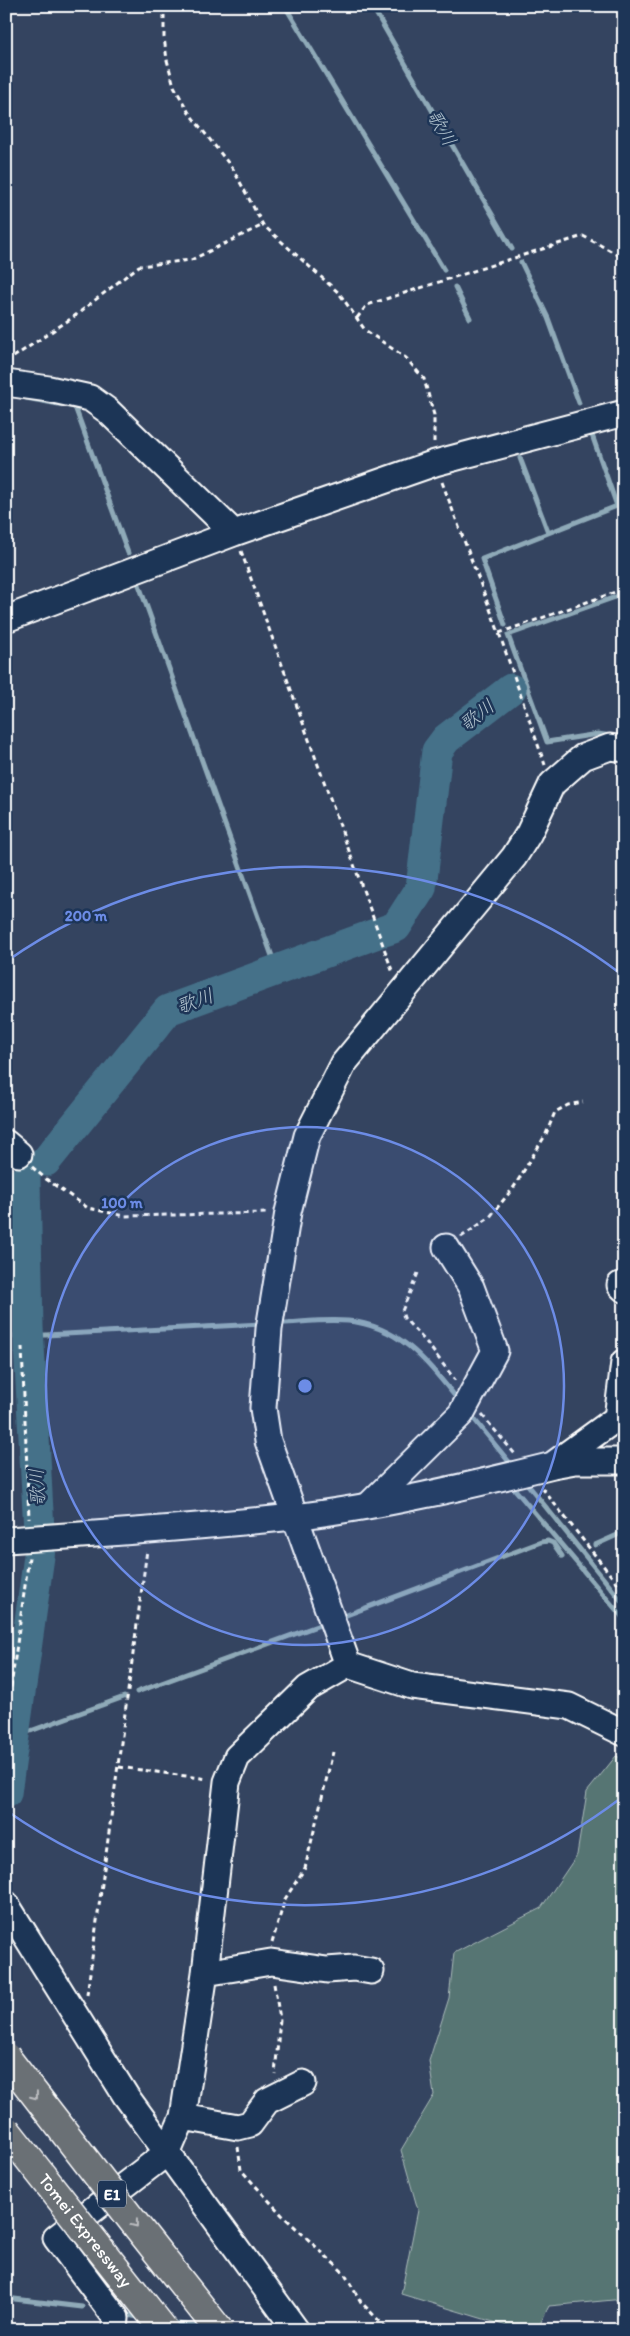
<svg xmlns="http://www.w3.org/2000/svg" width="630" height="2336" font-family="Itim,'Klee One',sans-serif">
  <rect width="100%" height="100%" fill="#344460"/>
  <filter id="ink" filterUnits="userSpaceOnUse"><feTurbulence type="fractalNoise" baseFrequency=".02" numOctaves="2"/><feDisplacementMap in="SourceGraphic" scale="10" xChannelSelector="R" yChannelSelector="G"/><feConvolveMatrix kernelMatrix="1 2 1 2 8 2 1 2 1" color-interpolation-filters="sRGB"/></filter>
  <g filter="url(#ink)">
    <!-- green -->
    <path fill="#567473" stroke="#aabab9" d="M 616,1756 L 624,1759 L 624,2299 L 549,2306 L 537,2330 L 520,2330 L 401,2294 L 418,2210 L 401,2150 L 434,2095 L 429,2061 L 449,1998 L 454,1953 L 541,1908 L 577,1855 L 587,1792 Z"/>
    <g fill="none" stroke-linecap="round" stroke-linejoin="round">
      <!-- stream -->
      <path stroke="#8faab8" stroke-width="5" d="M 285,6 L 444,270
        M 372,6 L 512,249
        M 521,262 L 548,318 L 579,403
        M 455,287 L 470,318
        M 26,398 L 75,407 L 128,553
        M 520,458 L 548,532
        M 138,582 L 277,970
        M 505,625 L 482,559 L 617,506 L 592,435
        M 611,736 L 598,734 L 547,742 L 508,635 L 624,594
        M 282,1323 C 303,1322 327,1319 348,1321 C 401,1326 428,1363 459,1401
        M 6,1337 L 262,1324
        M 470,1414 L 514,1468
        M 524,1480 L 624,1604
        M 509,1487 L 512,1486 L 624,1619
        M 595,1545 L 624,1532
        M 344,1616 L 541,1542 L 548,1541 L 553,1543 L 562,1556
        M 137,1692 L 325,1623
        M 14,1737 L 124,1697
        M 6,2298 L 82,2307
        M 128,2315 L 143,2318
        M 171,2323 L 204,2328"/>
      <!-- river -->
      <path stroke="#457189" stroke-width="31" d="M 384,931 L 396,927 L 421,888 L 437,751 L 446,739 L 511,689
        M 46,1161 L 168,1010 L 375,934
        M 6,1793 L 40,1549 L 28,1327 L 25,1179"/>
      <!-- minor casing -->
      <g stroke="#fff" stroke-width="29">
        <path id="minor" d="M 6,383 L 49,389 L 90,398 L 108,411 L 234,533
          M 6,619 L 234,533 L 435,463 L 624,413
          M 624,749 L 610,747 L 583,757 L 552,784 L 529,833 L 514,857 L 344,1063 L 307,1136 L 288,1212 L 269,1329 L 263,1408 L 268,1441 L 348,1665 L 412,1686 L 569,1706 L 624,1733
          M 6,1143 L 19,1154
          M 620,1285 L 624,1289
          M 555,1463 L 617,1418 L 624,1362
          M 369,1505 L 461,1414 L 495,1351 L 471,1287 L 446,1247
          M 6,1540 C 102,1534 198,1527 293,1517 C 380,1507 468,1486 553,1465 L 575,1461 L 624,1461
          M 6,1904 L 126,2096 L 296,2330
          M 205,1973 L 271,1962 L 327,1970 L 354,1968 L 371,1971
          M 183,2117 L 238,2127 L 250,2124 L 267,2101 L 303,2083
          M 115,2330 L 116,2318 L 56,2238 L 168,2152 L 183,2117 L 205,1973 L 227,1782 L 237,1757 L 308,1688 L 348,1665"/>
      </g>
      <!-- path -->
      <path stroke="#fff" stroke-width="3" stroke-dasharray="5 4" stroke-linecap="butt" d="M 164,6 L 164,37 L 167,60 L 174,86 L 189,113 L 233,169 L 263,225 L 339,293 L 365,330 L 406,358 L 424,379 L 434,415 L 434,442
        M 357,318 L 367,305 L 583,236 L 624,258
        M 6,362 L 72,318 L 139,266 L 191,260 L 263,225
        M 442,482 L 499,633 L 545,765
        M 241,551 L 393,973
        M 499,633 L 624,589
        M 32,1167 L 46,1179 L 88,1208 L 124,1216 L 269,1213
        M 461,1237 L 489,1218 L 514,1187 L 546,1134 L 555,1112 L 568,1105 L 583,1102
        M 418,1273 L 402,1311 L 404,1318 L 427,1343 L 455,1380
        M 22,1347 L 29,1519
        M 482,1415 L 515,1454
        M 542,1488 L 624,1592
        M 6,1723 L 29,1557
        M 119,1767 L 208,1779
        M 272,1943 L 285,1899 L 305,1868 L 333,1752
        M 274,1984 L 280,2019 L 275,2074
        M 87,1995 L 147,1550
        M 238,2147 L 241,2170 L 282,2215 L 344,2273 L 361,2302 L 388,2330"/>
      <!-- minor -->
      <use href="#minor" stroke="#1d3557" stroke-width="25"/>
      <!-- highway-bridge casing -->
      <g stroke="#fff" stroke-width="31" stroke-linecap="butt">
        <g id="highway-bridge">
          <path d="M 6,2057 L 132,2220 L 219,2330"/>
          <path id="s1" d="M 6,2130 L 164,2330"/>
        </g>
      </g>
      <!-- highway-bridge -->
      <use href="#highway-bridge" stroke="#6b6f75" stroke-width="28"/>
    </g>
    <!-- one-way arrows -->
    <defs><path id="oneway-chevron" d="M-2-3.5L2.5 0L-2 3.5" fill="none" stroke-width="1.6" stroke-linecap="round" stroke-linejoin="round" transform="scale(1.25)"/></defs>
    <g stroke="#bcbec1">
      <use href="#oneway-chevron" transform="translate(35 2096) rotate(52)"/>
      <use href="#oneway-chevron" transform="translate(135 2224) rotate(52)"/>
    </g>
  </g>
  <!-- distance rings -->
  <circle cx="305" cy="1386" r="259" fill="#6c8ce6" fill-opacity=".12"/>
  <g fill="none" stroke="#6c8ce6" stroke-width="2.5">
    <circle cx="305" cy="1386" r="259"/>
    <path d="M621 1798A519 519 0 0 1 7 1811M7 961A519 519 0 0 1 621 974"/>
  </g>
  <g text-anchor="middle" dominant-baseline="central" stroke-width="5" stroke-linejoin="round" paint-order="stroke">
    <!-- shield labels -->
    <rect fill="#1d3557" stroke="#bbc2cd" stroke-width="1" x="98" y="2180.5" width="28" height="27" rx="4"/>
    <g font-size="16" font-weight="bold" fill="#fff">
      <text x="112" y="2194">E1</text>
    </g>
    <!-- street labels -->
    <g font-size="18" fill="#fff" stroke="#1d3557">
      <text stroke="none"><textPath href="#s1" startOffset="128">Tomei Expressway</textPath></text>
    </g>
    <!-- water labels -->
    <g font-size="19" font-style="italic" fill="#b5c6d0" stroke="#1d3557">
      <text transform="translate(442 128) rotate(60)">歌川</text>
      <text transform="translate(477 715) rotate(-38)">歌川</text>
      <text transform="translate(195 1001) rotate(-20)">歌川</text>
      <text transform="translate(37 1487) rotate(-93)">歌川</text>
    </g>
  </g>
  <circle cx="305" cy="1386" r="8" fill="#6c8ce6" stroke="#1d3557" stroke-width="2.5"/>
  <g font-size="15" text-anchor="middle" font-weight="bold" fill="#6c8ce6" stroke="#1d3557" stroke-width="5" stroke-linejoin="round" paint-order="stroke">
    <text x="86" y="921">200 m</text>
    <text x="122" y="1208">100 m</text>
  </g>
  <!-- margin -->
  <rect width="630" height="2336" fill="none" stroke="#1d3557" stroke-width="25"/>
  <rect x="12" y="12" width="605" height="2311" fill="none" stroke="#fff" stroke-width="2" filter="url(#ink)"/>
</svg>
